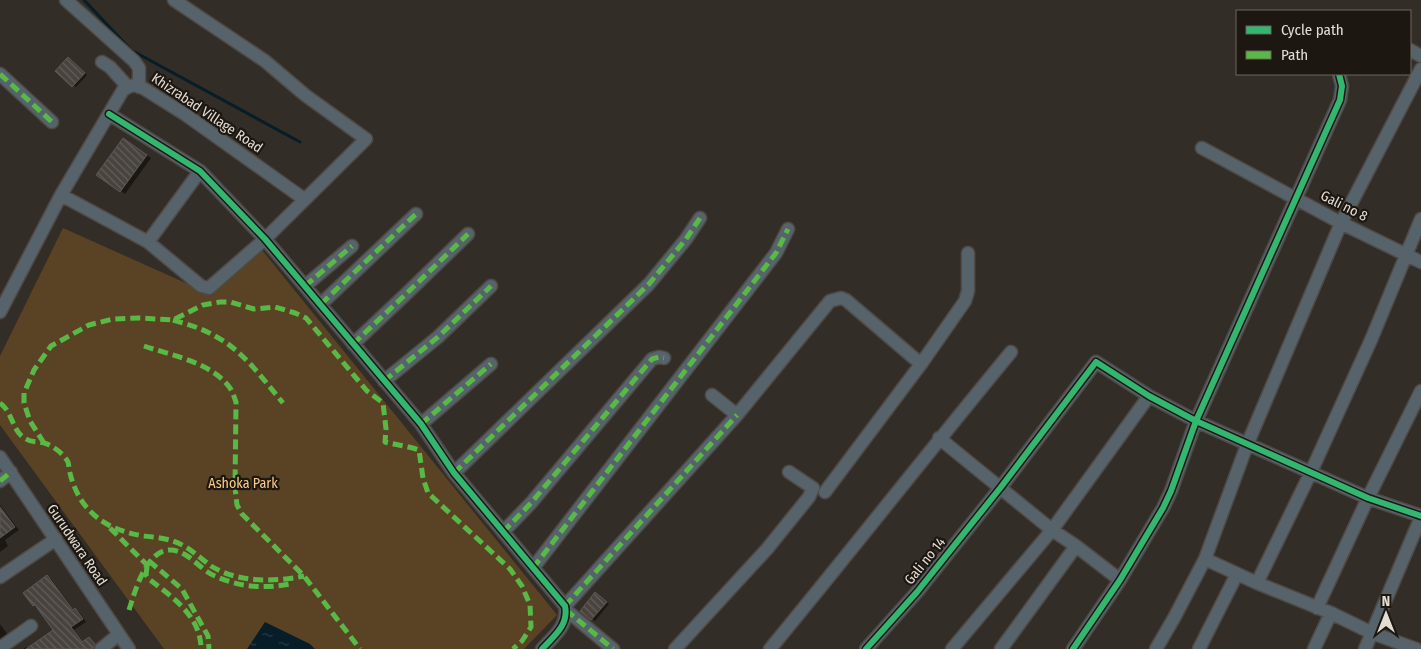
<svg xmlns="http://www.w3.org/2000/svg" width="1421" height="649" font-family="'Fira Sans Condensed',sans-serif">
  <defs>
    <pattern id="water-ripples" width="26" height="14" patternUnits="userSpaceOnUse" patternTransform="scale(1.25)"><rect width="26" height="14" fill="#071d27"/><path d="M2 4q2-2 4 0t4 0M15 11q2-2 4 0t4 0" fill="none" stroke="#2b3d45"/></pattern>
    <pattern id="building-back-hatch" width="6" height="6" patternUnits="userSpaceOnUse" patternTransform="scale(1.25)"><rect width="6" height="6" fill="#48433e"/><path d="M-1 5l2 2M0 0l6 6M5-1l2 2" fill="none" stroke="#625e59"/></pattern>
  </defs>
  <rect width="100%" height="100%" fill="#332d27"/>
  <!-- park -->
  <path fill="#5a4325" d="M 63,228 L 208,293 L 262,250 L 557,615 L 524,649 L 164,649 L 0,425 L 0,356 Z"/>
  <!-- water -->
  <path fill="url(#water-ripples)" d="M 265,622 L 310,644 L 315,649 L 247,649 Z"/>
  <!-- shadow -->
  <path fill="#0007" d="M 71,60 L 87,75 L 76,87 L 57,71 Z
    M 128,142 L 151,158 L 125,194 L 98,175 Z
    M 0,505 L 19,530 L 5,540 L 8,546 L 0,552 Z
    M 47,577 L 51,579 L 74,610 L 79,612 L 86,622 L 74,630 L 83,643 L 89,638 L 93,641 L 98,649 L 23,649 L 26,647 L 29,648 L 54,630 L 38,608 L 34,606 Z
    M 598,595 L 609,604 L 595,621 L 582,611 Z
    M 0,624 L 9,636 L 0,643 Z"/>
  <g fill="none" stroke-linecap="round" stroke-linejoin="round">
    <!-- stream -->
    <path stroke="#071d27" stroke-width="3" d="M 84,0 L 131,50 L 300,142"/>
  </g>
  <!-- building -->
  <path fill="url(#building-back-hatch)" stroke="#5d5852" d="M 68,57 L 85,73 L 72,87 L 55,71 Z
    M 123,138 L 147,155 L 120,192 L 96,175 Z
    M 0,507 L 15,527 L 0,538 Z
    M 47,575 L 73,610 L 75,608 L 83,619 L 71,627 L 82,642 L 89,637 L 95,644 L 93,649 L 26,649 L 53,630 L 35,605 L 33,606 L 23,593 Z
    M 595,592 L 607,602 L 591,620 L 580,611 Z"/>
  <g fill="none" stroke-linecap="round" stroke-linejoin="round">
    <!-- minor casing -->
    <g stroke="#4e4944" stroke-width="15">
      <path id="minor" d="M 66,0 L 134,61 L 139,68 L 139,87
        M 1410,50 L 1421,56
        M 102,62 L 110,67 L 128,87
        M 0,74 L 52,122
        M 109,114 L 200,171 L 265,239 L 421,424 L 454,473 L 565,606 C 569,625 554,636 542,649
        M 1202,148 L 1341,223 L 1421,262
        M 61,195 L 148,242 L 201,286 L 209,288 L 265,239 L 366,139 L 305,95 L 265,61 L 174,0
        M 148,242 L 200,171
        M 305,286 L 352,246
        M 321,304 L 416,214
        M 0,312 L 61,195 L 123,90 L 128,87 L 134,85 L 143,88 L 186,115 L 304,199
        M 353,344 L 405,295 L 468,234
        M 384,381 L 438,337 L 491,286
        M 712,395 L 737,415
        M 421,424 L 491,364
        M 939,438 L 1052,530 L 1076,546 L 1120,580
        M 0,457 L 129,649
        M 454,473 L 649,284 L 686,239 L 700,218
        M 0,481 L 11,472
        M 825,492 L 921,364 L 965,301 L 968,291 L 968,253
        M 503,532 L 531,503 L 652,359 L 659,357 L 664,358
        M 1205,559 L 1257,583 L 1331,613 L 1372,633 L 1416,649
        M 533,568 L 776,253 L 788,229
        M 0,577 L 56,539
        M 1257,583 L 1311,472 L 1371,340 L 1421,219
        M 565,606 L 737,415 L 830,301 L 841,298 L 846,300 L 921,364
        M 1317,608 L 1368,498 L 1421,391
        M 566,610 L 613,649
        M 0,648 L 31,626
        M 101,649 L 119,634
        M 675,649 L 767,549 L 809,497 L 813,488 L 789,472
        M 770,649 C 851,551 930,450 1011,352
        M 866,649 L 917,592 L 1001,487 L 1096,362 L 1149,396 L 1196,421 L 1368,498 L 1421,516
        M 952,649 L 1052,530 L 1149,396
        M 1001,649 L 1076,546
        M 1073,649 L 1120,580 L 1163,508 L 1171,491 L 1196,421 L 1340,100 L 1342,86 L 1339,74
        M 1156,649 L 1174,618 L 1205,559 L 1247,445 L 1341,223 L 1421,69
        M 1199,649 L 1237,574
        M 1314,649 L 1331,613
        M 1365,649 L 1421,517"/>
    </g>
    <!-- minor -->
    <use href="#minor" stroke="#56636a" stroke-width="12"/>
    <!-- quiet -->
    <path stroke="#58b947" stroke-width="5" stroke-dasharray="10 5" stroke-linecap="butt" d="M 0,74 L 52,122
      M 305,286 L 352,246
      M 321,304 L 416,214
      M 173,320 C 187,324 201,328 213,335 C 243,350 262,378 283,403
      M 353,344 L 405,295 L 468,234
      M 144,346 C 173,356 211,362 230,388 C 233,392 234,397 236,402 L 235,488 L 237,505 L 242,514 L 304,576 L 360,649
      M 384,381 L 438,337 L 491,286
      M 0,403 C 13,412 12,432 26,439 C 32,443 38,441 44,443 C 52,445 64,454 68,462 C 69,465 69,470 70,473 C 73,486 80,501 89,510 C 104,526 122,532 143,536 C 153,537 164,538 173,541 C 188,546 199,557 211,566 C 238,583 275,582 304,576
      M 421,424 L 491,364
      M 44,443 L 30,421 L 24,403 L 24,393 L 34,370 L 51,346 L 89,325 L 113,319 L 139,318 L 173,320 L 203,305 L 220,302 L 230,302 L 254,309 L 275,307 L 295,313 L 306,318 L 367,391 L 383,403 L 386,429 L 385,442 C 396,445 408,446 419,450 L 423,478 L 428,493 L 510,569 L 522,586 L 530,605 L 531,627 L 522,641 L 513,649
      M 454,473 L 649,284 L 686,239 L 700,218
      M 0,481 L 11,472
      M 110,528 L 147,565
      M 503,532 L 531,503 L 652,359 L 659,357 L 664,358
      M 149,561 L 182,589 L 208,636 L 209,649
      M 147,567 L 146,575 L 149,579 C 172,597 201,616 201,649
      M 533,568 L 776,253 L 788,229
      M 565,606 L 737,415
      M 129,610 C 136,588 150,535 184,554 C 195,560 203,571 215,576 C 239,587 264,589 290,584
      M 566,610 L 613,649"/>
    <!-- cycleway casing -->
    <g stroke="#1c1711" stroke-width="9">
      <path id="cycleway" d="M 109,114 L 200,171 L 265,239 L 421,424 L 454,473 L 565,606 C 569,625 554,636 542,649
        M 866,649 L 917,592 L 1001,487 L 1096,362 L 1149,396 L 1196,421 L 1368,498 L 1421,516
        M 1073,649 L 1120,580 L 1163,508 L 1171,491 L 1196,421 L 1340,100 L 1342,86 L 1339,74"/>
    </g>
    <!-- cycleway -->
    <use href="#cycleway" stroke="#33b770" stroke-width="6"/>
  </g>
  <g text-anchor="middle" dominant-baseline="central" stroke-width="4.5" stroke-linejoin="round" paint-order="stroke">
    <!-- street labels -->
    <g font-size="14" fill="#e4ddd4" stroke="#1c1711">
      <text transform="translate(207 113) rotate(34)">Khizrabad Village Road</text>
      <text transform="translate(1344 206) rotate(27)">Gali no 8</text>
      <text transform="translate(77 545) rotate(56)">Gurudwara Road</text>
      <text transform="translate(925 561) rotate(-51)">Gali no 14</text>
    </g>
    <!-- park labels -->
    <g font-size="14" fill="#fdcb88" stroke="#1c1711">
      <text x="243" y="483">Ashoka Park</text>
    </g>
  </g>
  <!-- legend -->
  <rect x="1236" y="10" width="175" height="65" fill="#1c1711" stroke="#6c665f"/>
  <rect x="1246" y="26" width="25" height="8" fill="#33b770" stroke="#6c665f"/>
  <text x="1281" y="35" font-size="15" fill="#e4ddd4">Cycle path</text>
  <rect x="1246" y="51" width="25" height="8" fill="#58b947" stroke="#6c665f"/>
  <text x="1281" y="60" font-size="15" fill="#e4ddd4">Path</text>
  <!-- north arrow -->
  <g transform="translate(1386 614)" stroke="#1c1711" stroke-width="4" paint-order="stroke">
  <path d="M0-4L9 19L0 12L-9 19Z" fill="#e4ddd4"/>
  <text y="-8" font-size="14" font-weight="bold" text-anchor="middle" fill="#e4ddd4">N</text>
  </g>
</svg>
